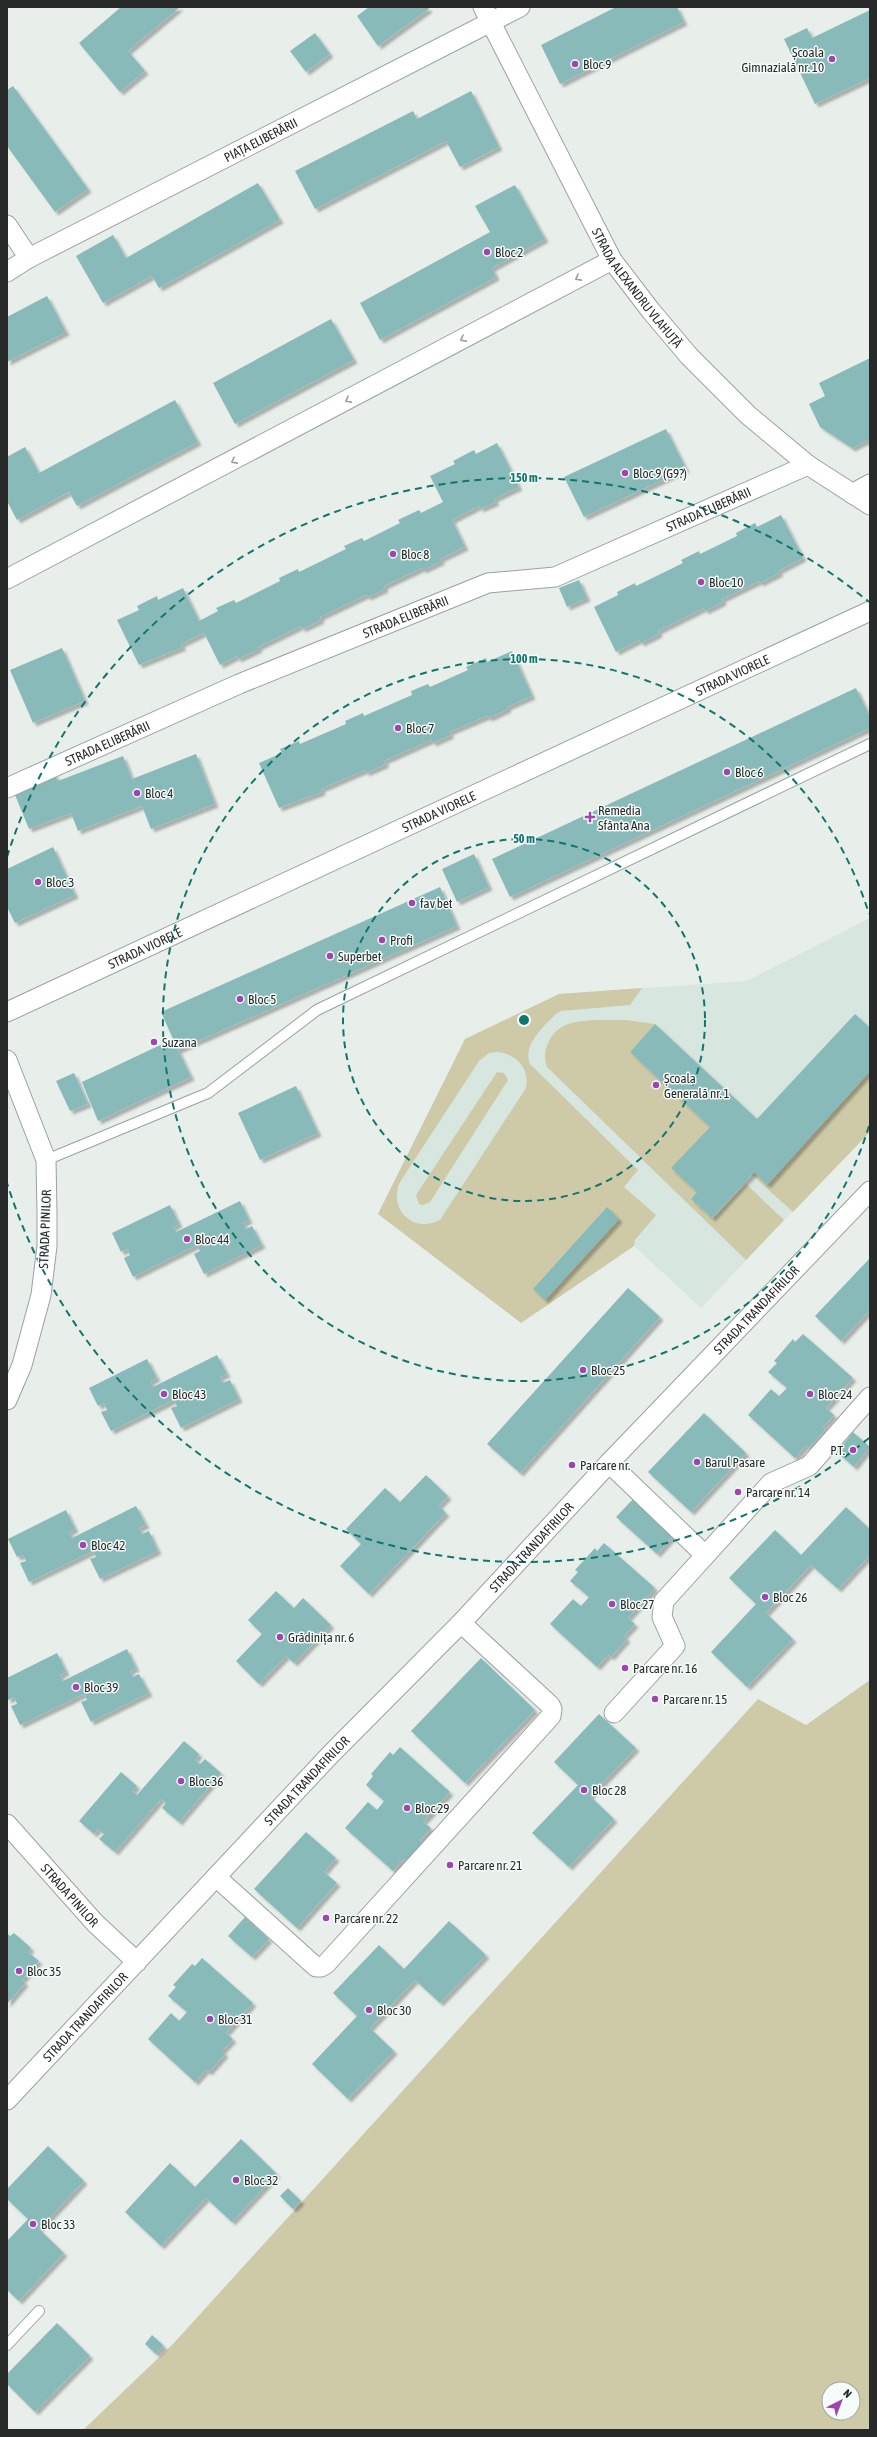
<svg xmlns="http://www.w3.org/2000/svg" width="877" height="2437" font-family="'Asap Condensed',sans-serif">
  <defs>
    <filter id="shadow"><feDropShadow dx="3.5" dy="3.5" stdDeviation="1" flood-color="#0004"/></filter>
  </defs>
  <rect width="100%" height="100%" fill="#e8efeb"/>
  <!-- built -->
  <path fill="#d7e6de" d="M 870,918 L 870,1130 L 701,1308 L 634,1246 L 521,1323 L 378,1214 L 465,1039 L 559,994 L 747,981 Z"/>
  <!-- green -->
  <path fill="#cecaa8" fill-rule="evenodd" d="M 642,988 L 630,1005 L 561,1011 L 556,1014 C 544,1026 522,1045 530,1064 L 638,1170 L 624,1187 L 656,1215 L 635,1240 L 634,1246 L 521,1323 L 378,1214 L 465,1039 L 559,994 ZM 498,1052 C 516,1054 530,1068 526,1088 L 440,1220 C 413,1234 388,1209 400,1182 L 479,1061 L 489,1053 Z
    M 594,1020 L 626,1020 L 655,1024 L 630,1052 L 710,1127 L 672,1168 L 697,1192 L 691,1199 L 713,1219 L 746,1184 L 784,1220 L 746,1260 L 547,1067 C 541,1052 550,1031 566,1025 C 575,1021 584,1021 594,1020 Z
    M 870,1071 L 870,1132 L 793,1212 L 752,1175 L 754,1172 L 767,1184 Z
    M 497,1072 L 504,1073 L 508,1080 L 430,1202 L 423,1205 L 419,1204 L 416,1195 Z
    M 870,1680 L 870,2430 L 83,2430 L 173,2344 L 758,1699 L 806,1725 ZM 829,2389 L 853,2389 L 853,2413 L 829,2413 Z"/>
  <!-- building -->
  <path fill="#88baba" filter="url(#shadow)" d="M 121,7 L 180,7 L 128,51 L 145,71 L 120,92 L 79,43 Z
    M 369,7 L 427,7 L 429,9 L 378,46 L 357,16 Z
    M 616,7 L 677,7 L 684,22 L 560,84 L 541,45 Z
    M 870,10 L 870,78 L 815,104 L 784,39 L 807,28 L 812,38 Z
    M 315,33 L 330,54 L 306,72 L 290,51 Z
    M 13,86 L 88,189 L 55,212 L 7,146 L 7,90 Z
    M 471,91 L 499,147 L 460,167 L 446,141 L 315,209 L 295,171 L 413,111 L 417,119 Z
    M 258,183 L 280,220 L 159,288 L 152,276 L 103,303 L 76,256 L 113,235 L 126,258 Z
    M 515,185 L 545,239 L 492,268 L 496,277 L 380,340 L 360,303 L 490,232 L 475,206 Z
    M 47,296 L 66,332 L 7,362 L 7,317 Z
    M 331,319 L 354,360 L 235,424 L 213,383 Z
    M 870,358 L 870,439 L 852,448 L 820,427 L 809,404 L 825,396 L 819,383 Z
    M 175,400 L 198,442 L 77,506 L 69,492 L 17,520 L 7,501 L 7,457 L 25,447 L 39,473 Z
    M 666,429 L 686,469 L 584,517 L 564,477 Z
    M 497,443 L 519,487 L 494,499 L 496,502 L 480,509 L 479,506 L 452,520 L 465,547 L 440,559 L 442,561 L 423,570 L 422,568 L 384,586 L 385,589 L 368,597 L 366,595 L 320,617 L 321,620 L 302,629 L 301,626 L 258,647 L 259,649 L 238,659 L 237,656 L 220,665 L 204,633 L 181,644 L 183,647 L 139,665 L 117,620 L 139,610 L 137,606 L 157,596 L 158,600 L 183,588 L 199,621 L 218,611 L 216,608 L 234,600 L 236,603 L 280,581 L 279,578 L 298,569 L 299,572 L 346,549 L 344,546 L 362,538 L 364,541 L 400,523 L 398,520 L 419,510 L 421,513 L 443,502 L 430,476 L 455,464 L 453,461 L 474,450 L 476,454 Z
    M 781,515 L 803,558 L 778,571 L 780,573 L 760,583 L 759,581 L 722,599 L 723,602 L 705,611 L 704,608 L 658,631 L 659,634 L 641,643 L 639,640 L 616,652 L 594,607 L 618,595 L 617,592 L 635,583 L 636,586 L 683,563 L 681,560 L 699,551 L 700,554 L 737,536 L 736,533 L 755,523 L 757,527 Z
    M 579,580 L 587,598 L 567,607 L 559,588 Z
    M 62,648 L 85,701 L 33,723 L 10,670 Z
    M 512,651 L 532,696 L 507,707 L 508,709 L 489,718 L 487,716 L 449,732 L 451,735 L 433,743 L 431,740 L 384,761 L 386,764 L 366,773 L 365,770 L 321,789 L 322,792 L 279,808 L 259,763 L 282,753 L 280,749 L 299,741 L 300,744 L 346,724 L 345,721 L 363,713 L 364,716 L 412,695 L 411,691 L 428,684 L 430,687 L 468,670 L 466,667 L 486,658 L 487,662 Z
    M 856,688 L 870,717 L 870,728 L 510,897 L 492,859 Z
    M 196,754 L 215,804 L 151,829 L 142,806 L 78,831 L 71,813 L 29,829 L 13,790 L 55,774 L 58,781 L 123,756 L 132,779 Z
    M 53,847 L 75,895 L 15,923 L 7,907 L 7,869 Z
    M 474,854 L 489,887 L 457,902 L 442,869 Z
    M 440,887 L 457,926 L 178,1050 L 191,1077 L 98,1121 L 82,1082 L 173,1039 L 161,1012 Z
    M 855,1014 L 870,1028 L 870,1071 L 767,1185 L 754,1172 L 712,1218 L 691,1199 L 697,1192 L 671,1168 L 710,1127 L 630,1052 L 655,1024 L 757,1119 Z
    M 74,1073 L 88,1104 L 70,1111 L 56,1081 Z
    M 296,1086 L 318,1133 L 260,1160 L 238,1113 Z
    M 240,1201 L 249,1220 L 243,1223 L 246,1229 L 252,1226 L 262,1245 L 204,1274 L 194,1254 L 200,1251 L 197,1245 L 133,1277 L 124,1258 L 130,1255 L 127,1249 L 121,1252 L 112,1233 L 170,1205 L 179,1224 L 173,1227 L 176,1232 Z
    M 607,1207 L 619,1219 L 545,1300 L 533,1289 Z
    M 870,1258 L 870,1310 L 841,1341 L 815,1316 Z
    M 628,1288 L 660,1317 L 520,1473 L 487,1444 Z
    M 803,1334 L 853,1378 L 826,1408 L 834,1415 L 823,1427 L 825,1430 L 809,1448 L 806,1445 L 795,1458 L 748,1415 L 771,1389 L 779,1396 L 787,1388 L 768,1372 L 777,1363 L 774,1361 L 793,1339 L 795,1342 Z
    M 217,1355 L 227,1374 L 220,1377 L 223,1383 L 230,1380 L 239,1399 L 181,1428 L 171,1408 L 177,1406 L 174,1400 L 111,1431 L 101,1412 L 107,1410 L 104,1403 L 98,1406 L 89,1388 L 147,1359 L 157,1378 L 151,1381 L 153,1387 Z
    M 704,1413 L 746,1453 L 691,1512 L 648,1472 Z
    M 853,1432 L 870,1447 L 854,1467 L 837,1452 Z
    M 426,1475 L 448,1496 L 439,1506 L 446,1513 L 369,1594 L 340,1566 L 361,1544 L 346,1529 L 385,1488 L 400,1502 Z
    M 634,1498 L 674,1535 L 657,1554 L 616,1517 Z
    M 136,1506 L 146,1525 L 139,1528 L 142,1534 L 149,1531 L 158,1551 L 100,1579 L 90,1559 L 96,1557 L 93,1551 L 29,1582 L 20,1563 L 26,1561 L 23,1555 L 17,1557 L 8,1539 L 66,1510 L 75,1529 L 69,1532 L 72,1538 Z
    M 846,1507 L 870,1529 L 870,1555 L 838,1589 L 811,1565 L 766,1613 L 793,1639 L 747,1687 L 711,1652 L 756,1604 L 729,1578 L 775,1530 L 801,1555 Z
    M 604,1543 L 655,1588 L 628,1618 L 635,1624 L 624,1636 L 627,1639 L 611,1657 L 608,1655 L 597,1667 L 550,1624 L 573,1599 L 581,1606 L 589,1597 L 570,1581 L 578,1572 L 575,1570 L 595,1548 L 597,1551 Z
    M 276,1591 L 294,1608 L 303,1598 L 331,1625 L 294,1663 L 286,1656 L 259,1684 L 236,1661 L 262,1634 L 248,1620 Z
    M 127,1649 L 136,1668 L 130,1671 L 133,1677 L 139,1674 L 149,1693 L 91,1722 L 81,1702 L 87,1700 L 84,1694 L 20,1725 L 11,1706 L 17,1704 L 14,1697 L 8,1700 L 7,1698 L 7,1678 L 57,1653 L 66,1672 L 60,1675 L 63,1681 Z
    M 481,1658 L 535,1710 L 465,1783 L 411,1731 Z
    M 599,1714 L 636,1748 L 590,1796 L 614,1819 L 569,1867 L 532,1833 L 578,1785 L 554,1762 Z
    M 184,1741 L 199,1754 L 195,1760 L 200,1764 L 205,1759 L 221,1773 L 179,1822 L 162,1808 L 166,1803 L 161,1799 L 115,1852 L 99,1839 L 104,1834 L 98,1829 L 94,1834 L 79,1821 L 121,1772 L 137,1786 L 132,1791 L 137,1795 Z
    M 400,1747 L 450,1792 L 423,1822 L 431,1828 L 420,1840 L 423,1843 L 406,1861 L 403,1859 L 393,1871 L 345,1828 L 368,1802 L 377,1810 L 384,1801 L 366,1785 L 373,1776 L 371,1774 L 390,1752 L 393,1755 Z
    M 306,1832 L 336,1858 L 324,1872 L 337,1883 L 297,1928 L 254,1889 Z
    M 245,1917 L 269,1939 L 252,1957 L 228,1936 Z
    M 449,1921 L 486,1955 L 440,2003 L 415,1980 L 370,2028 L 394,2051 L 348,2099 L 312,2064 L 357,2016 L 333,1993 L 379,1945 L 404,1969 Z
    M 7,1933 L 10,1936 L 14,1933 L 31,1948 L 28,1952 L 39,1961 L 22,1980 L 25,1983 L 7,2004 Z
    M 202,1958 L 253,2003 L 226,2033 L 233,2039 L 222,2051 L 225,2054 L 209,2072 L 206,2070 L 195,2082 L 148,2039 L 171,2013 L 179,2021 L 187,2012 L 168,1996 L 176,1987 L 173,1985 L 192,1964 L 195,1966 Z
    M 241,2139 L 277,2174 L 232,2222 L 206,2198 L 161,2246 L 125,2212 L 170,2163 L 195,2187 Z
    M 48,2146 L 84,2181 L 39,2229 L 64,2253 L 19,2301 L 7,2290 L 7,2241 L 28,2219 L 7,2199 L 7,2189 Z
    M 288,2188 L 301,2201 L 293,2209 L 280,2196 Z
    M 57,2323 L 90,2356 L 35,2412 L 7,2384 L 7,2374 Z
    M 152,2335 L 164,2346 L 156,2354 L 145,2344 Z"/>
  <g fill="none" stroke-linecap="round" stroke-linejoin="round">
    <!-- lane casing -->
    <g stroke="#9ba19e" stroke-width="12">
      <path id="lane" d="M 46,1160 L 208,1093 L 317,1010 L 870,744
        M 7,2345 L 39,2311"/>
    </g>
    <!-- street casing -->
    <g stroke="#9ba19e" stroke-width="21">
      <g id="street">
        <path id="s1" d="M 483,7 L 612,260 L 651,311 L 689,356 L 748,415 L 808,465 L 870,505"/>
        <path d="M 7,225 L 29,258 L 7,272"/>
        <path id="s2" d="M 29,258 L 520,7"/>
        <path d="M 852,494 L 870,484"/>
        <path d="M 7,579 L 612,260"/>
        <path id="s3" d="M 7,788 L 239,684 L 488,583 L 555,577 L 808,465"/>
        <path id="s4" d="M 7,1012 L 870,611"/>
        <path d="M 7,1060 L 46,1160 L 47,1213 L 47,1246 L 41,1295 L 22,1365 L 7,1400"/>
        <path d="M 609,1463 L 705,1555"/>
        <path d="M 614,1713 L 675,1646 L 662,1617 L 664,1601 L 771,1483 L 809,1466 L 870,1397"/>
        <path id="s5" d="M 7,1824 L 95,1923 L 137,1962"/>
        <path d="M 216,1877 L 316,1967 L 321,1967 L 326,1964 L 551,1716 L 552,1709 L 550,1705 L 461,1623"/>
        <path id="s6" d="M 7,2100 L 330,1755 L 461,1623 L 609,1463 L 870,1191"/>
      </g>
    </g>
    <!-- lane -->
    <use href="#lane" stroke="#fff" stroke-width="10"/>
    <!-- street -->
    <use href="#street" stroke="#fff" stroke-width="19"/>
  </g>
  <!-- one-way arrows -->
  <defs><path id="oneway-chevron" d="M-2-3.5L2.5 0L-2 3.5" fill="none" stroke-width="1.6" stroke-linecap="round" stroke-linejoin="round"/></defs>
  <g stroke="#9e9f9f">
    <use href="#oneway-chevron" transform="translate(578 278) rotate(152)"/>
    <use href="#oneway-chevron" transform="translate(463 339) rotate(152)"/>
    <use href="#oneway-chevron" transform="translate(348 400) rotate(152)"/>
    <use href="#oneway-chevron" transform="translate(234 461) rotate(152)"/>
  </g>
  <!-- distance rings -->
  <g fill="none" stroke="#0f766e" stroke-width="2" stroke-dasharray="7 5">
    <circle cx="524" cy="1020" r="181"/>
    <path d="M869 1126A361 361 0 1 1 869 914"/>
    <path d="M869 1438A542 542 0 0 1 7 1183M7 857A542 542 0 0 1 869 602"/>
  </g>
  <!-- markers -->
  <g fill="#a044af" stroke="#f5fcf9" stroke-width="1.5">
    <circle cx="832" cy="59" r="4"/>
    <circle cx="575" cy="64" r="4"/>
    <circle cx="487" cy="252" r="4"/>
    <circle cx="625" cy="473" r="4"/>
    <circle cx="393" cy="554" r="4"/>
    <circle cx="701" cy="582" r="4"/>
    <circle cx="398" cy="728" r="4"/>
    <circle cx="727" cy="772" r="4"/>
    <circle cx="137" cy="793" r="4"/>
    <path d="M588 811h4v4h4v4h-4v4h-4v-4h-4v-4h4z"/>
    <circle cx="38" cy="882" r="4"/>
    <circle cx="412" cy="903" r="4"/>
    <circle cx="382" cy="940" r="4"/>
    <circle cx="330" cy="956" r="4"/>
    <circle cx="240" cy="999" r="4"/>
    <circle cx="154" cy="1042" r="4"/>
    <circle cx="656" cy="1085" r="4"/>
    <circle cx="187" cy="1239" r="4"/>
    <circle cx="583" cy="1370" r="4"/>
    <circle cx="164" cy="1394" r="4"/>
    <circle cx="810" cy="1394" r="4"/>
    <circle cx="853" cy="1450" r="4"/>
    <circle cx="697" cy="1462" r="4"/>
    <circle cx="572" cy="1465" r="4"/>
    <circle cx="738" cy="1492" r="4"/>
    <circle cx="83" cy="1545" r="4"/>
    <circle cx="765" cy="1597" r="4"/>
    <circle cx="612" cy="1604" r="4"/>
    <circle cx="280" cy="1637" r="4"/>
    <circle cx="625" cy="1668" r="4"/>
    <circle cx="76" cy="1687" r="4"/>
    <circle cx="655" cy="1699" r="4"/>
    <circle cx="181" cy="1781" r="4"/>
    <circle cx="584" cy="1790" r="4"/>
    <circle cx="407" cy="1808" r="4"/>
    <circle cx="450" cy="1865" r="4"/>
    <circle cx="326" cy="1918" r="4"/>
    <circle cx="19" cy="1971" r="4"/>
    <circle cx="369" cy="2010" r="4"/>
    <circle cx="210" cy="2019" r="4"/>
    <circle cx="236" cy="2180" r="4"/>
    <circle cx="33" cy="2224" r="4"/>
  </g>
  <g text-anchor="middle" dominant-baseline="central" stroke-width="3" stroke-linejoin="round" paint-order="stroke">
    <!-- poi labels -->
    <g font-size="13" fill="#282a29" stroke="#f5fcf9" text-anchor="start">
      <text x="824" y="52" text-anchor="end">Școala<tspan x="824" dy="15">Gimnazială nr. 10</tspan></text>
      <text x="583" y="64">Bloc 9</text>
      <text x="495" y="252">Bloc 2</text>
      <text x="633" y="473">Bloc 9 (G9?)</text>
      <text x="401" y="554">Bloc 8</text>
      <text x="709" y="582">Bloc 10</text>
      <text x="406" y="728">Bloc 7</text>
      <text x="735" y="772">Bloc 6</text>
      <text x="145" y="793">Bloc 4</text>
      <text x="598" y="810">Remedia<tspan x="598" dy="15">Sfânta Ana</tspan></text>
      <text x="46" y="882">Bloc 3</text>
      <text x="420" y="903">fav bet</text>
      <text x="390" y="940">Profi</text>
      <text x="338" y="956">Superbet</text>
      <text x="248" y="999">Bloc 5</text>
      <text x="162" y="1042">Suzana</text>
      <text x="664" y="1078">Școala<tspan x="664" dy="15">Generală nr. 1</tspan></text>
      <text x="195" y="1239">Bloc 44</text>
      <text x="591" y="1370">Bloc 25</text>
      <text x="172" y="1394">Bloc 43</text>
      <text x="818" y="1394">Bloc 24</text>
      <text x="845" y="1450" text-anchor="end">P.T.</text>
      <text x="705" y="1462">Barul Pasare</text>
      <text x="580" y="1465">Parcare nr.</text>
      <text x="746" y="1492">Parcare nr. 14</text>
      <text x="91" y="1545">Bloc 42</text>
      <text x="773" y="1597">Bloc 26</text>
      <text x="620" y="1604">Bloc 27</text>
      <text x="288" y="1637">Grădinița nr. 6</text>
      <text x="633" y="1668">Parcare nr. 16</text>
      <text x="84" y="1687">Bloc 39</text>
      <text x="663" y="1699">Parcare nr. 15</text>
      <text x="189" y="1781">Bloc 36</text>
      <text x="592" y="1790">Bloc 28</text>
      <text x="415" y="1808">Bloc 29</text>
      <text x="458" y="1865">Parcare nr. 21</text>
      <text x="334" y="1918">Parcare nr. 22</text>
      <text x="27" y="1971">Bloc 35</text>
      <text x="377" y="2010">Bloc 30</text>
      <text x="218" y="2019">Bloc 31</text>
      <text x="244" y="2180">Bloc 32</text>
      <text x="41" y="2224">Bloc 33</text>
    </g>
    <!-- street labels -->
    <g font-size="13" fill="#282a29" stroke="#f5fcf9">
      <text stroke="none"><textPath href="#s2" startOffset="260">PIAȚA ELIBERĂRII</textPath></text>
      <text stroke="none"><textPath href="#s1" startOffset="321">STRADA ALEXANDRU VLAHUȚĂ</textPath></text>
      <text stroke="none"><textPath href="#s3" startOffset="758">STRADA ELIBERĂRII</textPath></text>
      <text stroke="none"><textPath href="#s3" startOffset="434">STRADA ELIBERĂRII</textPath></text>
      <text stroke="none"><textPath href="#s4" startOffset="800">STRADA VIORELE</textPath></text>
      <text stroke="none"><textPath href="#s3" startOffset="110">STRADA ELIBERĂRII</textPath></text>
      <text stroke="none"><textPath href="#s4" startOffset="476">STRADA VIORELE</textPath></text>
      <text stroke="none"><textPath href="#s4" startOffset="152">STRADA VIORELE</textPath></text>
      <text transform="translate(45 1229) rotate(-88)">STRADA PINILOR</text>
      <text stroke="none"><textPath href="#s6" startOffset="1089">STRADA TRANDAFIRILOR</textPath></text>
      <text stroke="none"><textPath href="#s6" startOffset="762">STRADA TRANDAFIRILOR</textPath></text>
      <text stroke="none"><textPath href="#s6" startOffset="438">STRADA TRANDAFIRILOR</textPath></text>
      <text stroke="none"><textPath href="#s5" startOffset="95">STRADA PINILOR</textPath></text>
      <text stroke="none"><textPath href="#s6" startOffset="114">STRADA TRANDAFIRILOR</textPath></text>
    </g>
  </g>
  <circle cx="524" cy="1020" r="6" fill="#0f766e" stroke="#f5fcf9" stroke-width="2"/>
  <g font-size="12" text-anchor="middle" font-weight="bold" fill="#0f766e" stroke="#f5fcf9" stroke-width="3" stroke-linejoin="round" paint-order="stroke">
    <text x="524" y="482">150 m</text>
    <text x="524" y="663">100 m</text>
    <text x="524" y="843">50 m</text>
  </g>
  <!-- border -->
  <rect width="877" height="2437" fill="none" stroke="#282a29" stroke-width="16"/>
  <!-- north arrow -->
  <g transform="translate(841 2401) rotate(42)"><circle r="19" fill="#f5fcf9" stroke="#a3a8a6"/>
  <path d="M0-3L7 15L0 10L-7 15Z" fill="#a044af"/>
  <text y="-6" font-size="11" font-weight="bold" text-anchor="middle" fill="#282a29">N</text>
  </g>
</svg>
